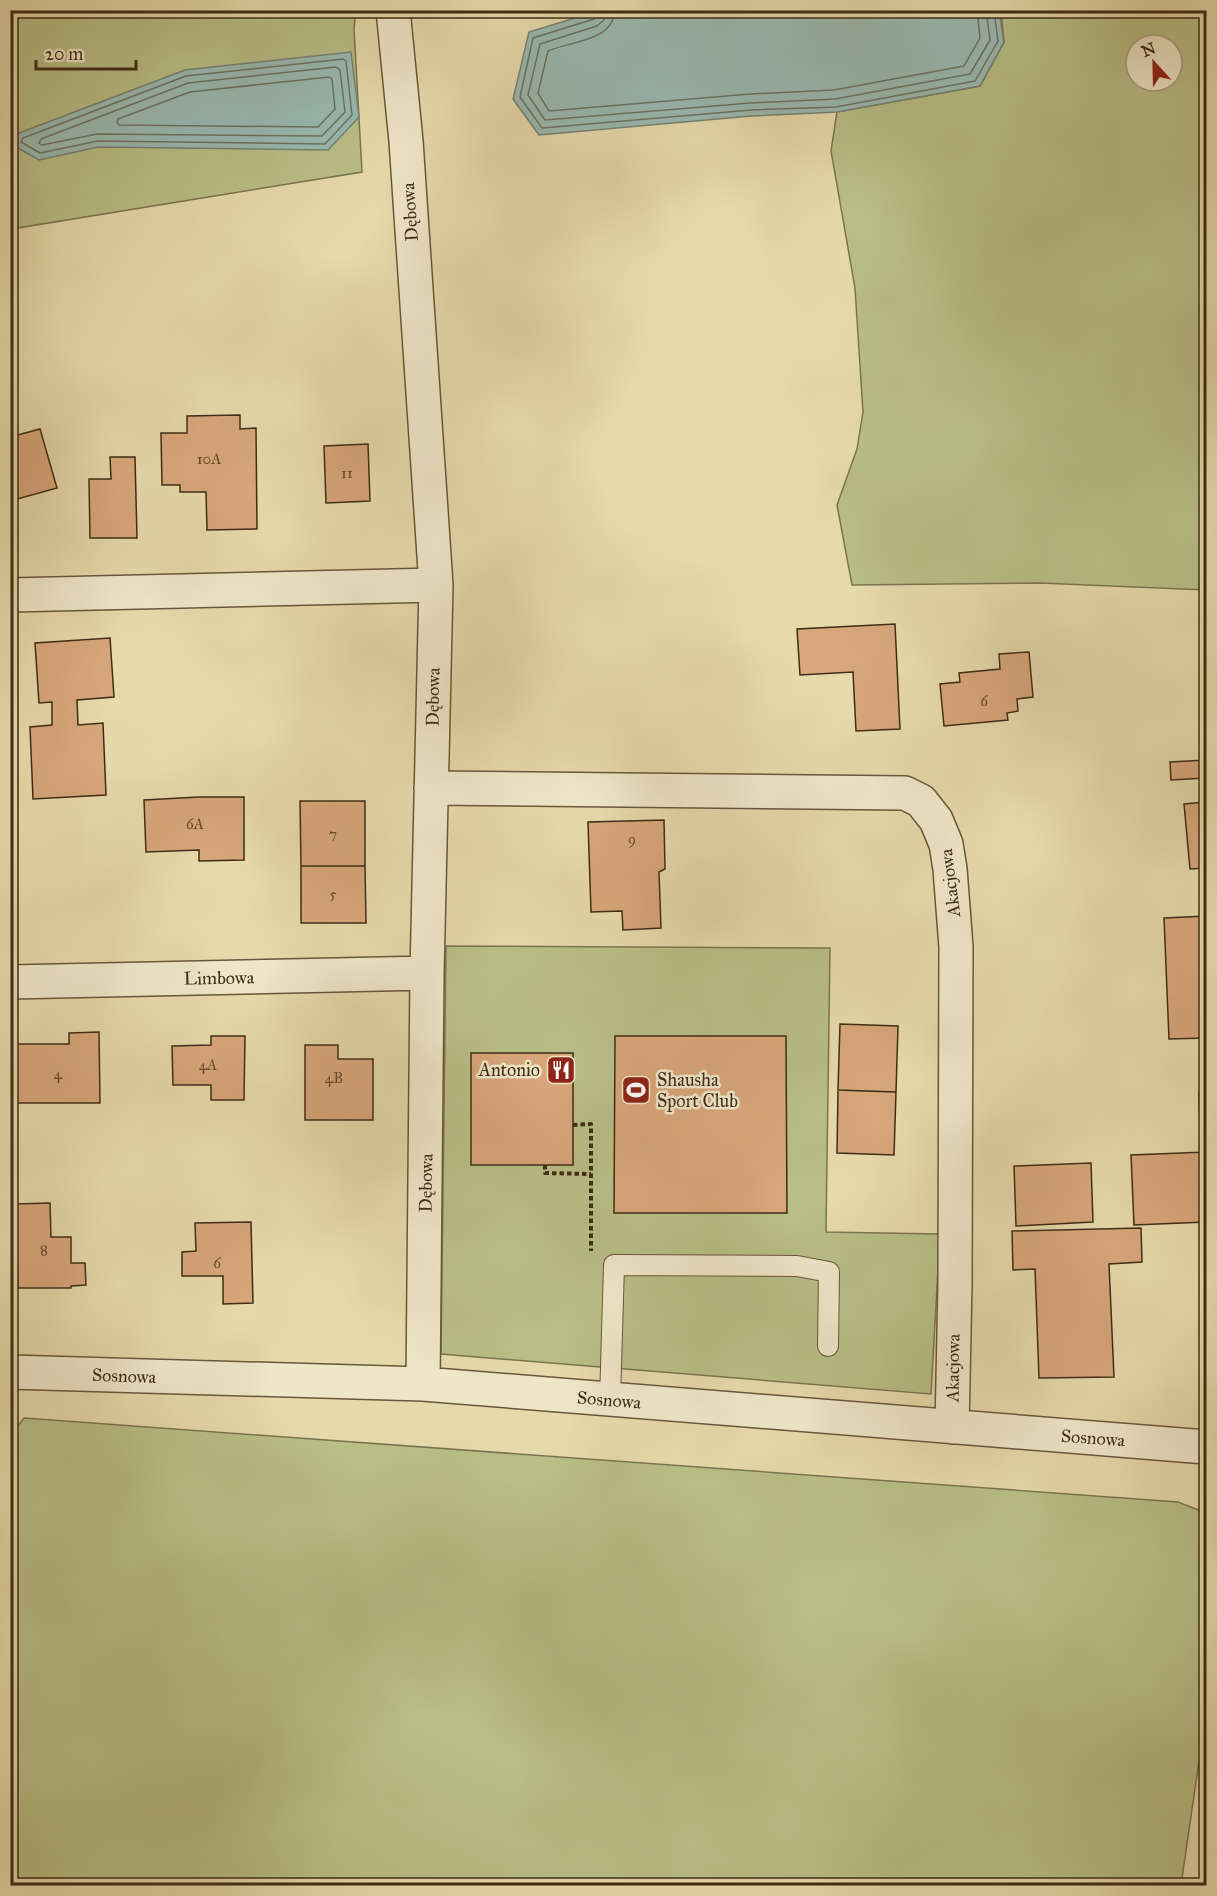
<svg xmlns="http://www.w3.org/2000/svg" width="1217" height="1896" font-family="'IM FELL Great Primer',serif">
  <rect width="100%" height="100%" fill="#e6d9aa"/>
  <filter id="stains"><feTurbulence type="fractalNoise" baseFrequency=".00333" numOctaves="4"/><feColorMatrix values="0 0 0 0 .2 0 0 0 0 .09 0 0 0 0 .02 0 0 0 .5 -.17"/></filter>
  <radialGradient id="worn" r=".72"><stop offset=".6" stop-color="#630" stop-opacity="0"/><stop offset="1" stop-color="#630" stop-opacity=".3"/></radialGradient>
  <!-- green -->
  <path fill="#b8be86" stroke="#7b754e" stroke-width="1.5" fill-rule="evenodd" d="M 11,11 L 356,11 L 354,29 L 362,172 L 11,229 Z
    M 1001,11 L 1206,11 L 1206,590 L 1040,583 L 852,585 L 837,505 L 857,449 L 863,412 L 855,288 L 831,151 L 837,112 L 980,86 L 1004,42 ZM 1136,45 L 1172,45 L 1172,81 L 1136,81 Z
    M 446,946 L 830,948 L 826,1232 L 940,1234 L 931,1394 L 441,1354 Z
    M 24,1418 L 1178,1502 L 1206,1513 L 1206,1713 L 1181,1885 L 11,1885 L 10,1436 Z"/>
  <!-- water -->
  <path fill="#99b9b1" stroke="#758173" stroke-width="1.5" d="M 601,10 L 999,11 L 1004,42 L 980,86 L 837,112 L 751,116 L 539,135 L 513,99 L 529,32 Z
    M 351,52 L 359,117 L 328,150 L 98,147 L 39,160 L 11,144 L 11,136 L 185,70 Z"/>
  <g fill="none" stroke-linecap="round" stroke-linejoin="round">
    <!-- shore -->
    <path stroke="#6c7263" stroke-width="1.5" d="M 598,10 L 597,15 L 594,19 L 533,38 L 520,97 L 542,128 L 751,110 L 836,107 L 975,81 L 998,41 L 994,10
      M 606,10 L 604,20 L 597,26 L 540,44 L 528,95 L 545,120 L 750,103 L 835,99 L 970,74 L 990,40 L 986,10
      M 615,10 C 613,42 570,41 548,51 L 538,93 L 549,111 L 750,94 L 834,90 L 964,66 L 980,38 L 977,10
      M 343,59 L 346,61 L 352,115 L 325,144 L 98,141 L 40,153 L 21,142 L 23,138 L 186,76 Z
      M 336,67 L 340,70 L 345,112 L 322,136 L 97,134 L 42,145 L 39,143 L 41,139 L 188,83 Z
      M 329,77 L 332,79 L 335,109 L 318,127 L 119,125 L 117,122 L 118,119 L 190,92 Z"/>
  </g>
  <!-- building -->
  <path fill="#d7a67a" stroke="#3e2c15" stroke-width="1.5" d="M 240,415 L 240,429 L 256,428 L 257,529 L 207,530 L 206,492 L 180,492 L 180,485 L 162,485 L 161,433 L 187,433 L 187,416 Z
    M 40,429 L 57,488 L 10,501 L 10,437 Z
    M 368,444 L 370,501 L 326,503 L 324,446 Z
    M 110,457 L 135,457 L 137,538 L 90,538 L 89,479 L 111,479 Z
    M 895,624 L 900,729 L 856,731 L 853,672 L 800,675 L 797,629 Z
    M 110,638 L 114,697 L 77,700 L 78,725 L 103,723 L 106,795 L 33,799 L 30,727 L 52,725 L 52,702 L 39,703 L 35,643 Z
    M 1029,652 L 1033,697 L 1017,699 L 1018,711 L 1007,713 L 1008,720 L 944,726 L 940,684 L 960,682 L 959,673 L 1000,669 L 999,654 Z
    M 1206,760 L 1206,778 L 1171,780 L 1170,762 Z
    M 199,797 L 244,797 L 244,860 L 199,861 L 199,850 L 146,852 L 144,800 Z
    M 300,801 L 365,801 L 365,866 L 301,866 Z
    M 1206,802 L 1206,868 L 1190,869 L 1184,804 Z
    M 664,820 L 665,869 L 659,872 L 661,928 L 623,930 L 622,911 L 591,912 L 588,822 Z
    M 301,866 L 365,866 L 366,923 L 301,923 Z
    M 1206,916 L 1206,1038 L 1169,1039 L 1164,918 Z
    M 840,1024 L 898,1026 L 896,1092 L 838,1090 Z
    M 99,1032 L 100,1103 L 16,1103 L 16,1044 L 69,1044 L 69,1033 Z
    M 211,1036 L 245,1036 L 244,1100 L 211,1100 L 211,1085 L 173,1085 L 172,1046 L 211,1045 Z
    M 615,1036 L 786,1036 L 787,1213 L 614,1213 Z
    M 305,1045 L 338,1045 L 338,1059 L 373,1059 L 373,1120 L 305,1120 Z
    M 471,1053 L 573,1053 L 573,1165 L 471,1165 Z
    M 838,1090 L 896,1092 L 894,1155 L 837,1153 Z
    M 1199,1092 L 1206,1092 L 1206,1133 L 1200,1133 Z
    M 1206,1152 L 1206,1222 L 1134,1225 L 1131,1155 Z
    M 1091,1163 L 1093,1222 L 1016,1226 L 1014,1166 Z
    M 50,1203 L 51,1237 L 71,1237 L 71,1263 L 85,1263 L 86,1285 L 71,1286 L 71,1288 L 18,1288 L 16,1204 Z
    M 251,1222 L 253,1303 L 223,1304 L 223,1276 L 182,1276 L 182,1252 L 196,1251 L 195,1223 Z
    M 1141,1228 L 1142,1262 L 1109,1264 L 1114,1377 L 1039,1378 L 1035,1269 L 1013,1270 L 1012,1231 Z"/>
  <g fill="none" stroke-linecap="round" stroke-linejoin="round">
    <!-- lane casing -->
    <g stroke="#68573a" stroke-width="22">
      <path id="lane" d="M 610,1401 L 614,1265 L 797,1266 L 829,1272 L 828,1346"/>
    </g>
    <!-- street casing -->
    <g stroke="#68573a" stroke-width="36">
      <path id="street" d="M 393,10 L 406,141 L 436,585 L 427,973 L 423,1384
        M 10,595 L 436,585
        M 431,788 L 905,793 L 921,801 L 936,820 L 946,844 L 950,869 L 956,947 L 955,1284 L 952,1427
        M 10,982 L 427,973
        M 10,1372 L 423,1384 L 1206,1447"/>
    </g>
    <!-- path -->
    <path stroke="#3e2c15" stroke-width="4" stroke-dasharray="4.5 3" stroke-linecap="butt" d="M 152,10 L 349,13 L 361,11
      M 10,13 L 90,10
      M 573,1125 L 591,1124 L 591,1251
      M 545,1165 L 545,1173 L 591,1174"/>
    <!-- lane -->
    <use href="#lane" stroke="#efe6c8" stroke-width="20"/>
    <!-- street -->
    <use href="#street" stroke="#efe6c8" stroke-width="33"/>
  </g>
  <!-- icons -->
  <defs>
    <g id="restaurant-square" transform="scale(1.5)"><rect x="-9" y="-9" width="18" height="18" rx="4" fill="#8f2418" stroke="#efe6c8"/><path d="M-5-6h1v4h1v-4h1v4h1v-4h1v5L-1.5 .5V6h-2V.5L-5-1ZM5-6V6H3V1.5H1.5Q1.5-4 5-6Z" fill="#fff"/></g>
    <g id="stadium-square" transform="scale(1.5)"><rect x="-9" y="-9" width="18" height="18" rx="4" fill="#8f2418" stroke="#efe6c8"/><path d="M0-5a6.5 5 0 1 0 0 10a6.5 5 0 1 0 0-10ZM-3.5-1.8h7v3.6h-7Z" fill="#fff"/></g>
  </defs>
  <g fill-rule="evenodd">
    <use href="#restaurant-square" x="561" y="1070"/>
    <use href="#stadium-square" x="636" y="1090"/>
  </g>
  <g text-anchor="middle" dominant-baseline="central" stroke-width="5" stroke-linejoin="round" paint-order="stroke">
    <!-- number labels -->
    <g font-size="15" fill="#644a2e">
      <text x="209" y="459">10A</text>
      <text x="347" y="473">11</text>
      <text x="984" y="701">6</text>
      <text x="195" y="824">6A</text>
      <text x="333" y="834">7</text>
      <text x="632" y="839">9</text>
      <text x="333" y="894">5</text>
      <text x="208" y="1065">4A</text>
      <text x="58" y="1074">4</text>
      <text x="334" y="1078">4B</text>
      <text x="44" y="1250">8</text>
      <text x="217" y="1263">6</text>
    </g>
    <!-- street labels -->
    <g font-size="18" fill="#3e2c15" stroke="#efe6c8">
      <text transform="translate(410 212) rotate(-94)">Dębowa</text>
      <text transform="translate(433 697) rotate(-89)">Dębowa</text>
      <text transform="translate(950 883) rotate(-97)">Akacjowa</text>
      <text transform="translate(219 978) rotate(-1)">Limbowa</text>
      <text transform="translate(426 1183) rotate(-89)">Dębowa</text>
      <text transform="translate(953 1368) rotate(-89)">Akacjowa</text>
      <text transform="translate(124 1376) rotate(2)">Sosnowa</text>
      <text transform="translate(609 1400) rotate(5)">Sosnowa</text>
      <text transform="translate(1093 1438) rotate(4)">Sosnowa</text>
    </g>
    <!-- poi labels -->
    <g font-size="18" fill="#3e2c15" stroke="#efe6c8" text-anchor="end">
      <text x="540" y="1070">Antonio</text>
      <text x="657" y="1080" text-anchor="start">Shausha<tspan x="657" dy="21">Sport Club</tspan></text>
    </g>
  </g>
  <!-- margin -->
  <rect width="1217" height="1896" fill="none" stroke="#e6d9aa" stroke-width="36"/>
  <rect x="12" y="12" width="1193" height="1872" fill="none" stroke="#3e2c15" stroke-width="3"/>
  <rect x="18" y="18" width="1181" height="1860" fill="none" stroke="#3e2c15" stroke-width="1.5"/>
  <!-- north arrow -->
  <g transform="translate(1154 63) rotate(338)"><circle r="28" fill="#efe6c8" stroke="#a89c80" stroke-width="1.5"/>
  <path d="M0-4.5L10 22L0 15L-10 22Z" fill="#8f2418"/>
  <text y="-9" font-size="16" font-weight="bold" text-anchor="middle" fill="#3e2c15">N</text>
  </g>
  <!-- scale -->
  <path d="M36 60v9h100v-9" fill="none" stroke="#3e2c15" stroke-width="3"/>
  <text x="45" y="60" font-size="18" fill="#3e2c15" stroke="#efe6c8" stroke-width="4.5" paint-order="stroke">20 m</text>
  <rect width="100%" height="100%" filter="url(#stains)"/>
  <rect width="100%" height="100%" fill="url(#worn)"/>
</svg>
